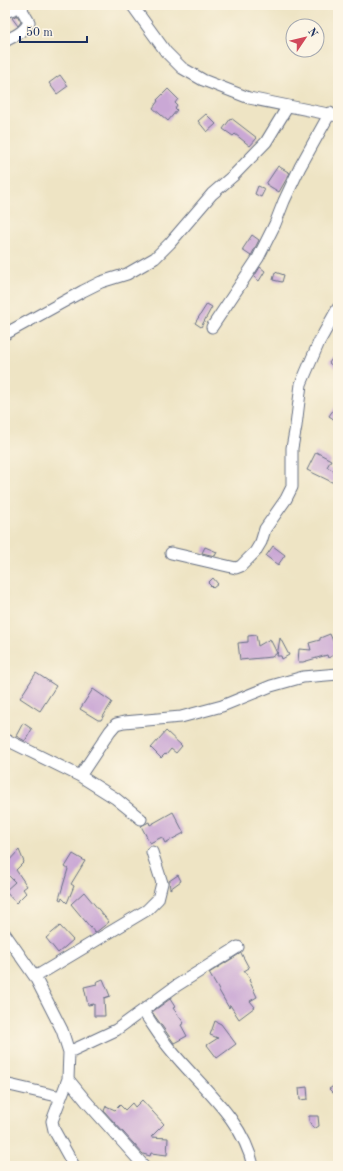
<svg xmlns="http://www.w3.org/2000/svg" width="343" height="1171" font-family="'Old Standard TT',serif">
  <rect width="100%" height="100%" fill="#fcf5e5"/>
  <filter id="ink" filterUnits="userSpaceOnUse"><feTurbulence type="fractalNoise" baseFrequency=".025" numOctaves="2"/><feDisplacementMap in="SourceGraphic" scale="8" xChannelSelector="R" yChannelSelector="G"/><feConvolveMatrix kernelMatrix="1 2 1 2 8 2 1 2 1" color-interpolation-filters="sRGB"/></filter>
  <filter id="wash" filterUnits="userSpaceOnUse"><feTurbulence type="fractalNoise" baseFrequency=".012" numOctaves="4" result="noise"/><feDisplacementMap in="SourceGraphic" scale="16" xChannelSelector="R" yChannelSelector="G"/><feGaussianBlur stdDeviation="0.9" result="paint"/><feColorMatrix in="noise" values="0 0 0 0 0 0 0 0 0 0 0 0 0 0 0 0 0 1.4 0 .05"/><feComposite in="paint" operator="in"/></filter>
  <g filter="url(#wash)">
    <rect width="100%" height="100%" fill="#eee4c4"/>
    <g id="blocks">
      <!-- building -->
      <path fill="#caa8d5" d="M 17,15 L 21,22 L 18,26 L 12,18 Z
        M 60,75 L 68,86 L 57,94 L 49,83 Z
        M 168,89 L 178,99 L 175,103 L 177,105 L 175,108 L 177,110 L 168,121 L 153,108 L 158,101 L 157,100 Z
        M 206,114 L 216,124 L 207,132 L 198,121 Z
        M 231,118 L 257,138 L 250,146 L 235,134 L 233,136 L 223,129 Z
        M 278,166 L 290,173 L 279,192 L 266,184 Z
        M 258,186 L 265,189 L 261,197 L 255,194 Z
        M 252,235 L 259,240 L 251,256 L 242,250 Z
        M 260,267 L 265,271 L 259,281 L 254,277 Z
        M 275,272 L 284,275 L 282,282 L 273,280 Z
        M 207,304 L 212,307 L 201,327 L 195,323 Z
        M 334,356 L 338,360 L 338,370 L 329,363 Z
        M 338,403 L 338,422 L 329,416 Z
        M 316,452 L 331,460 L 327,467 L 338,473 L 334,483 L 307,470 Z
        M 273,546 L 285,555 L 278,565 L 266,556 Z
        M 205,547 L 217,552 L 215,556 L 202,553 Z
        M 213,578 L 218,584 L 213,588 L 208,583 Z
        M 330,634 L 338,653 L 328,658 L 327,655 L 303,662 L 298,662 L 299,649 L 311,650 L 309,643 L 320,640 L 320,638 Z
        M 256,635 L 258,646 L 270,639 L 277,653 L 272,657 L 240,660 L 238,643 L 248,642 L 248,636 Z
        M 280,638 L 289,655 L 282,659 L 281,656 L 277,656 Z
        M 36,673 L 56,686 L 40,711 L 20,698 Z
        M 93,689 L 112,702 L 101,720 L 98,720 L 80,709 Z
        M 23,723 L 32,729 L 25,741 L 16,736 Z
        M 166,731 L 182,746 L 176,753 L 171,749 L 166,755 L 165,754 L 161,758 L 151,748 Z
        M 173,812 L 184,833 L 165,843 L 162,837 L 150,843 L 141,826 L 149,822 L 150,825 Z
        M 19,850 L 24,862 L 16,870 L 27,886 L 23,889 L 26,893 L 16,903 L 5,891 L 15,882 L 5,872 L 5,865 Z
        M 73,854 L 85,861 L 71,884 L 74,886 L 67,903 L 62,898 L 61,900 L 59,899 L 68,869 L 65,867 Z
        M 178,875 L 181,881 L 170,889 L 169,881 Z
        M 84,892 L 109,922 L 95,933 L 71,904 Z
        M 60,926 L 73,940 L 58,953 L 46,938 Z
        M 241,953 L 249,968 L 244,971 L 250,979 L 249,980 L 257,997 L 250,1001 L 255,1007 L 239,1019 L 230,1005 L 229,1008 L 209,973 Z
        M 103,979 L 110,996 L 104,998 L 105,1016 L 94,1016 L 94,1004 L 88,1005 L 84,987 L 97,984 L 96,982 Z
        M 170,999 L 175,1007 L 173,1008 L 184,1023 L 181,1025 L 187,1036 L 174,1043 L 152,1012 Z
        M 215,1021 L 221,1024 L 236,1044 L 217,1058 L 207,1045 L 218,1038 L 210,1035 Z
        M 338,1083 L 338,1098 L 329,1089 Z
        M 307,1087 L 308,1099 L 300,1100 L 299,1088 Z
        M 142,1100 L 164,1124 L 151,1137 L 168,1138 L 167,1155 L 151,1153 L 150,1156 L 143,1154 L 104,1111 L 106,1106 L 115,1110 L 120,1105 L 125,1110 L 132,1103 L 135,1107 Z
        M 309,1116 L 318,1116 L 319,1126 L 314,1129 L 309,1121 Z"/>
    </g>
  </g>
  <g filter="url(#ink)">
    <use href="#blocks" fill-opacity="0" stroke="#656e82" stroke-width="1"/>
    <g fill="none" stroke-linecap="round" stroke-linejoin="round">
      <!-- minor casing -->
      <g stroke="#656e82" stroke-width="13">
        <path id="minor" d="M 132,5 L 166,52 L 182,68 L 203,80 L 249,98 L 338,116
          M 5,12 L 22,6
          M 5,41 C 14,36 25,32 29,22 L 22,10 L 23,5
          M 212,327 L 258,258 L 275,224 L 284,201 L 300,167 L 330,113
          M 5,334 L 83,291 L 101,282 L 127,274 L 155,258 L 170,243 L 212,194 L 234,175 L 266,142 L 288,106
          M 171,553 L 236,568 L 241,566 L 255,552 L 261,542 L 265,529 L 286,499 L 292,487 L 292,448 L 296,426 L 301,384 L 319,342 L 338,308
          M 5,741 L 9,741 L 80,776 L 115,798 L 141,819
          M 80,776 L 110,731 L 116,724 L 124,722 L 181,717 L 222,706 L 271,686 L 303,677 L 338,674
          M 5,934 L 35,977 L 62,1030 L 69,1052 L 68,1079 L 52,1121 L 54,1130 L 74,1166
          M 35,977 L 147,910 L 158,899 L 162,883 L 152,852
          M 143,1011 C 151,1022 158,1034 166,1044 C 195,1082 243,1117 253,1166
          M 69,1052 L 116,1030 L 176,986 L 238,947
          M 68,1079 L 86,1101 L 144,1166
          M 5,1084 L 61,1097"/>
      </g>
      <!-- minor -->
      <use href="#minor" stroke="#fff" stroke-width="11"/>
    </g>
  </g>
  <!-- margin -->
  <rect width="343" height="1171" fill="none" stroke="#fcf5e5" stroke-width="20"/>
  <!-- north arrow -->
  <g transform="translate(305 38) rotate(55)"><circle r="19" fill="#fcf5e5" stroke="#a2a6af"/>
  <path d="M0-3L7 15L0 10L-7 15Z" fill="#d1495b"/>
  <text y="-6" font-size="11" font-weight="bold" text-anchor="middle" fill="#1b2f5e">N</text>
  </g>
  <!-- scale -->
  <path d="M20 36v6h67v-6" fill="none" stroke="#1b2f5e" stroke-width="2"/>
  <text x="26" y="36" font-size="12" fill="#1b2f5e" stroke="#fcf5e5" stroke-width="3" paint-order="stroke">50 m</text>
</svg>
